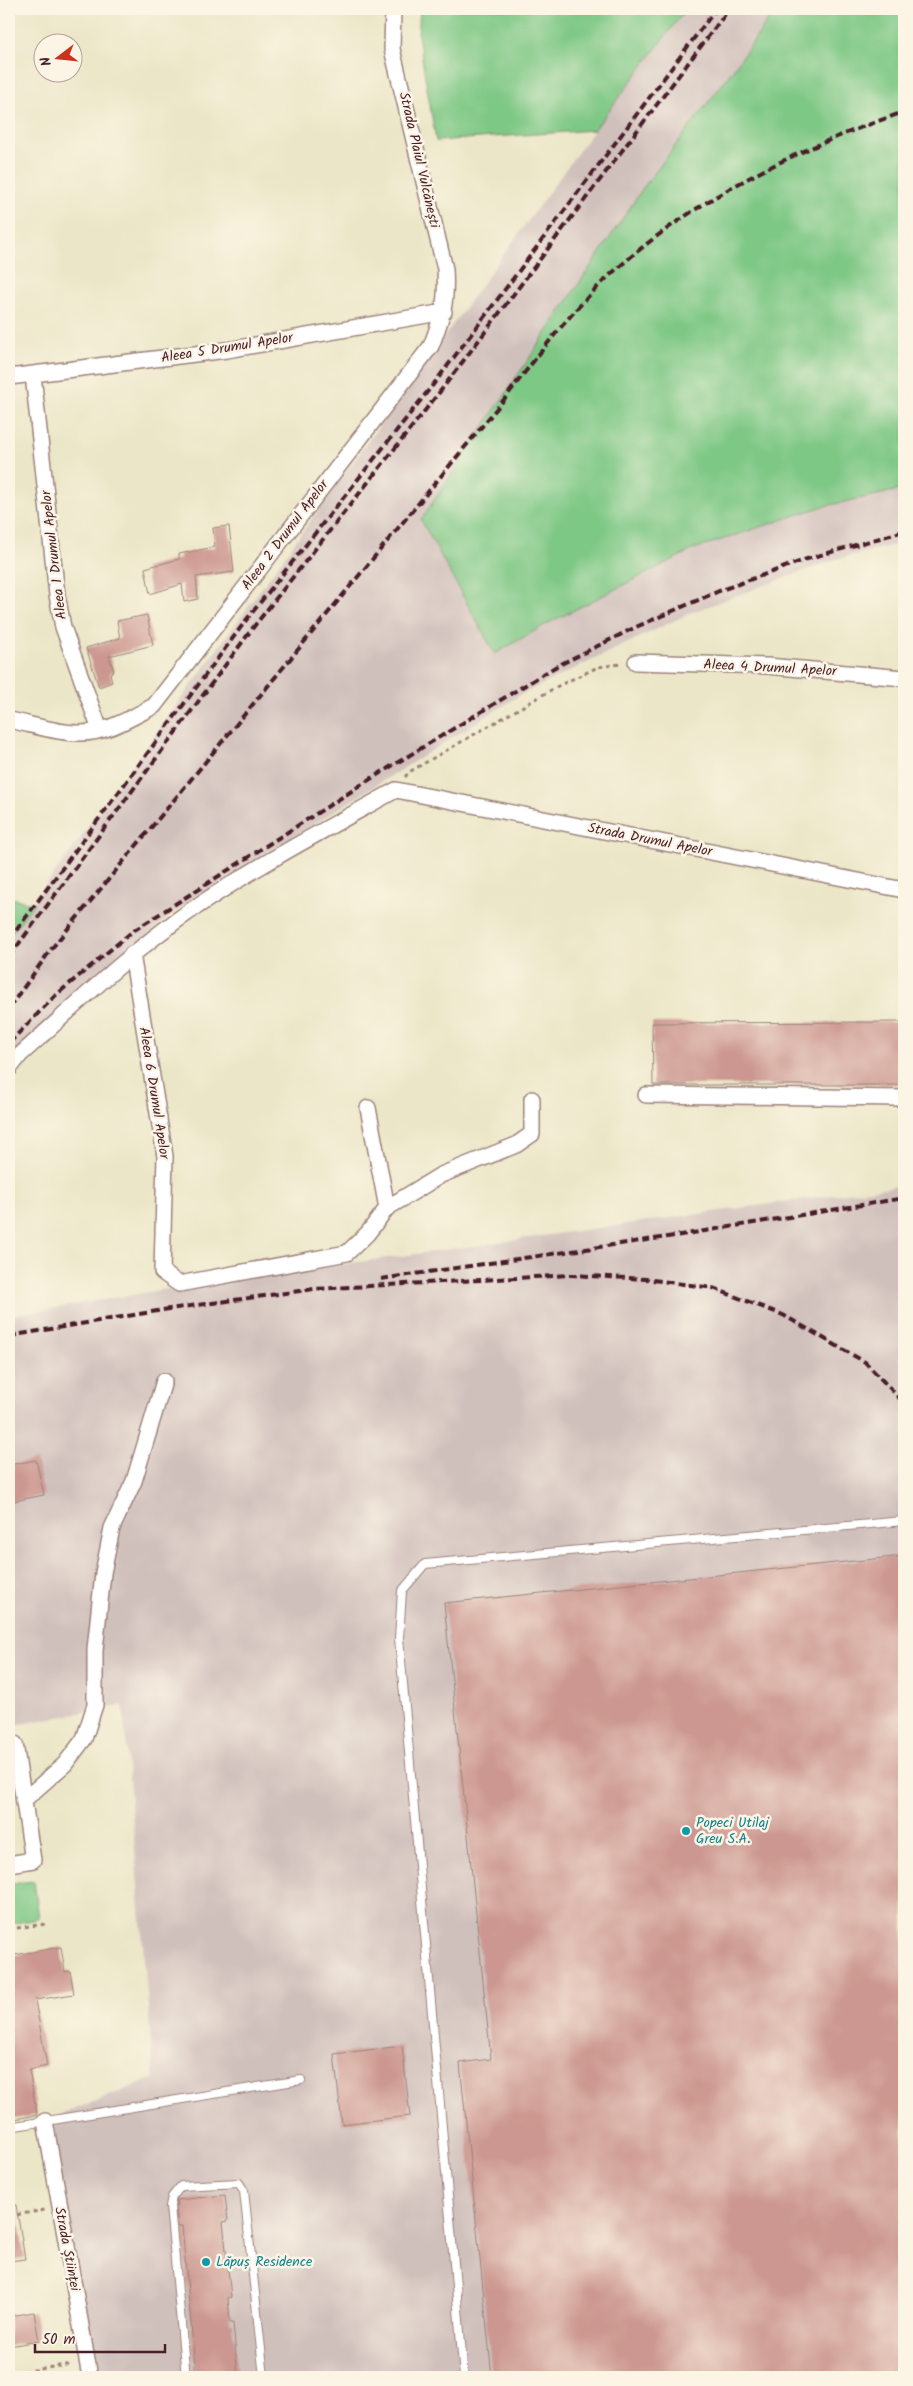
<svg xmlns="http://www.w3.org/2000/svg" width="913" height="2386" font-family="Kalam,sans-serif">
  <rect width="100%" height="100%" fill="#fcf5e5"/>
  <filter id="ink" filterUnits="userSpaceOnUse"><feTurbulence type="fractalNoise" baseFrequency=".02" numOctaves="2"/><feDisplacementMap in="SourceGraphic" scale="10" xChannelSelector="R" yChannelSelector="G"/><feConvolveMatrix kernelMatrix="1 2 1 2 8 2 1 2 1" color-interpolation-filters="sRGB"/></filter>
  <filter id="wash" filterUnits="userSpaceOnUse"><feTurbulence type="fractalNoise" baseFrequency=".0096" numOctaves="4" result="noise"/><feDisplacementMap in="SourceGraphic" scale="20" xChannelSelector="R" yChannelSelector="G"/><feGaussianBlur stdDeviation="1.12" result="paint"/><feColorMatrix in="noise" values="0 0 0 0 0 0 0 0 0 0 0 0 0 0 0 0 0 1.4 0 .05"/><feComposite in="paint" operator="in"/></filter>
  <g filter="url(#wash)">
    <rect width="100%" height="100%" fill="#ece6c8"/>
    <!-- industrial -->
    <path fill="#d0c0bc" d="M 686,9 L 776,9 L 733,70 L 496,654 L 543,626 L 694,549 L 821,507 L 904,489 L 904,543 L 836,559 L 692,612 L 520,695 L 174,912 L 9,1060 L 9,936 L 594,130 Z
      M 904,1185 L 904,2377 L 90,2377 L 45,2121 L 154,2078 L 123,1705 L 9,1726 L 9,1316 L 160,1290 Z"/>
    <!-- green -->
    <path fill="#7ec885" stroke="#647458" d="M 420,9 L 686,9 L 594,130 L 436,141 L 418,35 Z
      M 776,9 L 904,9 L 904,489 L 821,507 L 694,549 L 543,626 L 495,654 L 421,520 L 643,188 L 733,70 Z
      M 9,897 L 34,904 L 9,936 Z
      M 34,1881 L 39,1919 L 9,1924 L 9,1884 Z"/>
    <g id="blocks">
      <!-- building -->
      <path fill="#cc9790" d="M 229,526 L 234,572 L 196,577 L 198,599 L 184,602 L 182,584 L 150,594 L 145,568 L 179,559 L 179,554 L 215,547 L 213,528 Z
        M 147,615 L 153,645 L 109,656 L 114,671 L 110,673 L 112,682 L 99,687 L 86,648 L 120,638 L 117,621 Z
        M 904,1022 L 904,1085 L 653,1085 L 652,1023 Z
        M 36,1460 L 44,1495 L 9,1502 L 9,1465 Z
        M 904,1556 L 904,2377 L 492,2377 L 460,2063 L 491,2059 L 444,1603 Z
        M 61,1947 L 65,1972 L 70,1971 L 74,1994 L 35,2000 L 47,2066 L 29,2070 L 37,2115 L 9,2120 L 9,1956 Z
        M 402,2046 L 410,2116 L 342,2124 L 334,2054 Z
        M 225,2195 L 228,2221 L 223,2222 L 231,2297 L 228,2298 L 230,2323 L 233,2323 L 238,2377 L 196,2377 L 182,2226 L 178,2227 L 176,2206 L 177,2200 Z
        M 9,2205 L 16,2205 L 25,2259 L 9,2261 Z
        M 34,2312 L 39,2341 L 9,2346 L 9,2316 Z"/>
    </g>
  </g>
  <g filter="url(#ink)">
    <use href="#blocks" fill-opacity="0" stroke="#9b827a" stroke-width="1"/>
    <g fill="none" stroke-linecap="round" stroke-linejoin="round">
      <!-- service casing -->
      <g stroke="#9b827a" stroke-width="10">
        <path id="service" d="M 9,2127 L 301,2080
          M 186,2377 L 170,2206 L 172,2197 L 181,2186 L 239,2183 L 244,2191 L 264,2377
          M 464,2377 L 399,1638 L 402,1591 L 425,1564 L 904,1521"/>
      </g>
      <!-- minor casing -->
      <g stroke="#9b827a" stroke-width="18">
        <path id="minor" d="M 33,375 L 57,595 L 63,627 L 100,730
          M 9,377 L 227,350 L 444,312
          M 636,662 L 767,666 L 904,678
          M 9,720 C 31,724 55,733 78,733 C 105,734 131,718 154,706 L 431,346 C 443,315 447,302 445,269 L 392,49 L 393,9
          M 132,954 L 165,1156 L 162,1272 L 179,1284 L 347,1253 L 367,1234 L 387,1208 L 441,1175 L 516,1145 L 532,1134 L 532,1099
          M 9,1069 L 20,1055 C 75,1006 129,953 190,911 C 256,866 326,829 396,790 L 904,890
          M 646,1095 L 904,1098
          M 368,1108 L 387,1208
          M 25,1799 L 65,1764 L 84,1739 L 95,1705 L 95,1650 L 99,1611 L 103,1573 L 112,1528 L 134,1481 L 164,1381
          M 9,1864 L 33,1860 L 15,1744
          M 45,2121 L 90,2377"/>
      </g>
      <!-- path -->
      <path stroke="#9b827a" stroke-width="3" stroke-dasharray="4 4" stroke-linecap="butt" d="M 405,777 L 409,772 L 558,686 L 598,667 L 621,664
        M 9,1929 L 46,1924
        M 9,2216 L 45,2210
        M 9,2374 L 72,2364"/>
      <!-- service -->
      <use href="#service" stroke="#fff" stroke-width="8"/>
      <!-- minor -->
      <use href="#minor" stroke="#fff" stroke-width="15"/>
      <!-- rail -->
      <path stroke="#4a1f2b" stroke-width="4" stroke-dasharray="8 4" stroke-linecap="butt" d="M 9,940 L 247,619 L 436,381 L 716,9
        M 9,957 L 255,625 L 442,389 L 729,9
        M 9,1008 L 52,948 L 502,402 C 536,358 569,313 610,275 C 694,198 798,148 904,112
        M 9,1043 L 56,995 L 133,931 L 372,778 L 555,667 L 636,627 L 719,591 L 807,559 L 904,531
        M 381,1279 L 681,1235 L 904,1198
        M 9,1336 L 169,1309 L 314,1289 L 571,1275 L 646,1279 L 713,1288 L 783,1315 L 865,1362 L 904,1403"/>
    </g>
  </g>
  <!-- markers -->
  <g fill="#0f9aa8" stroke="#fcf5e5" stroke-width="2">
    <circle cx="686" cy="1831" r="5"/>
    <circle cx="206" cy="2262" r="5"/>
  </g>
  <g text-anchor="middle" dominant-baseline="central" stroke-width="5" stroke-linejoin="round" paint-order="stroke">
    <!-- street labels -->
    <g font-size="14" fill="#4a1f2b" stroke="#fcf5e5">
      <text transform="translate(419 160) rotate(77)">Strada Plaiul Vulcănești</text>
      <text transform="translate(227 348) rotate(-9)">Aleea 5 Drumul Apelor</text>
      <text transform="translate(285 535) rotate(-53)">Aleea 2 Drumul Apelor</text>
      <text transform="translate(54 555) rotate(-97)">Aleea 1 Drumul Apelor</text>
      <text transform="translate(770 668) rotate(3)">Aleea 4 Drumul Apelor</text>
      <text transform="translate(650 840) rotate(11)">Strada Drumul Apelor</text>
      <text transform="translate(154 1093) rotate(81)">Aleea 6 Drumul Apelor</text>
      <text transform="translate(67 2249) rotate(79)">Strada Științei</text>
    </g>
    <!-- culture labels -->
    <g font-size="14" fill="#0d838f" stroke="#fcf5e5" text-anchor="start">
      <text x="696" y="1823">Popeci Utilaj<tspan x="696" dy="16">Greu S.A.</tspan></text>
      <text x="216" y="2262">Lăpuș Residence</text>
    </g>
  </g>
  <!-- margin -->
  <rect width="913" height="2386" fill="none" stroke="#fcf5e5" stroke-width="30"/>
  <!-- north arrow -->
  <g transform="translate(58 58) rotate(254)"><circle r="24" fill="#fcf5e5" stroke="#b59f9b"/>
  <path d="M0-4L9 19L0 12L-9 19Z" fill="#c8321e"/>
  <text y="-8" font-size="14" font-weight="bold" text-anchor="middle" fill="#4a1f2b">N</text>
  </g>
  <!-- scale -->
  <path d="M35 2344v8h130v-8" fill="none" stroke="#4a1f2b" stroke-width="2.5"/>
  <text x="42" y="2344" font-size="15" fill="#4a1f2b" stroke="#fcf5e5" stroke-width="4" paint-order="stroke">50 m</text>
</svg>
